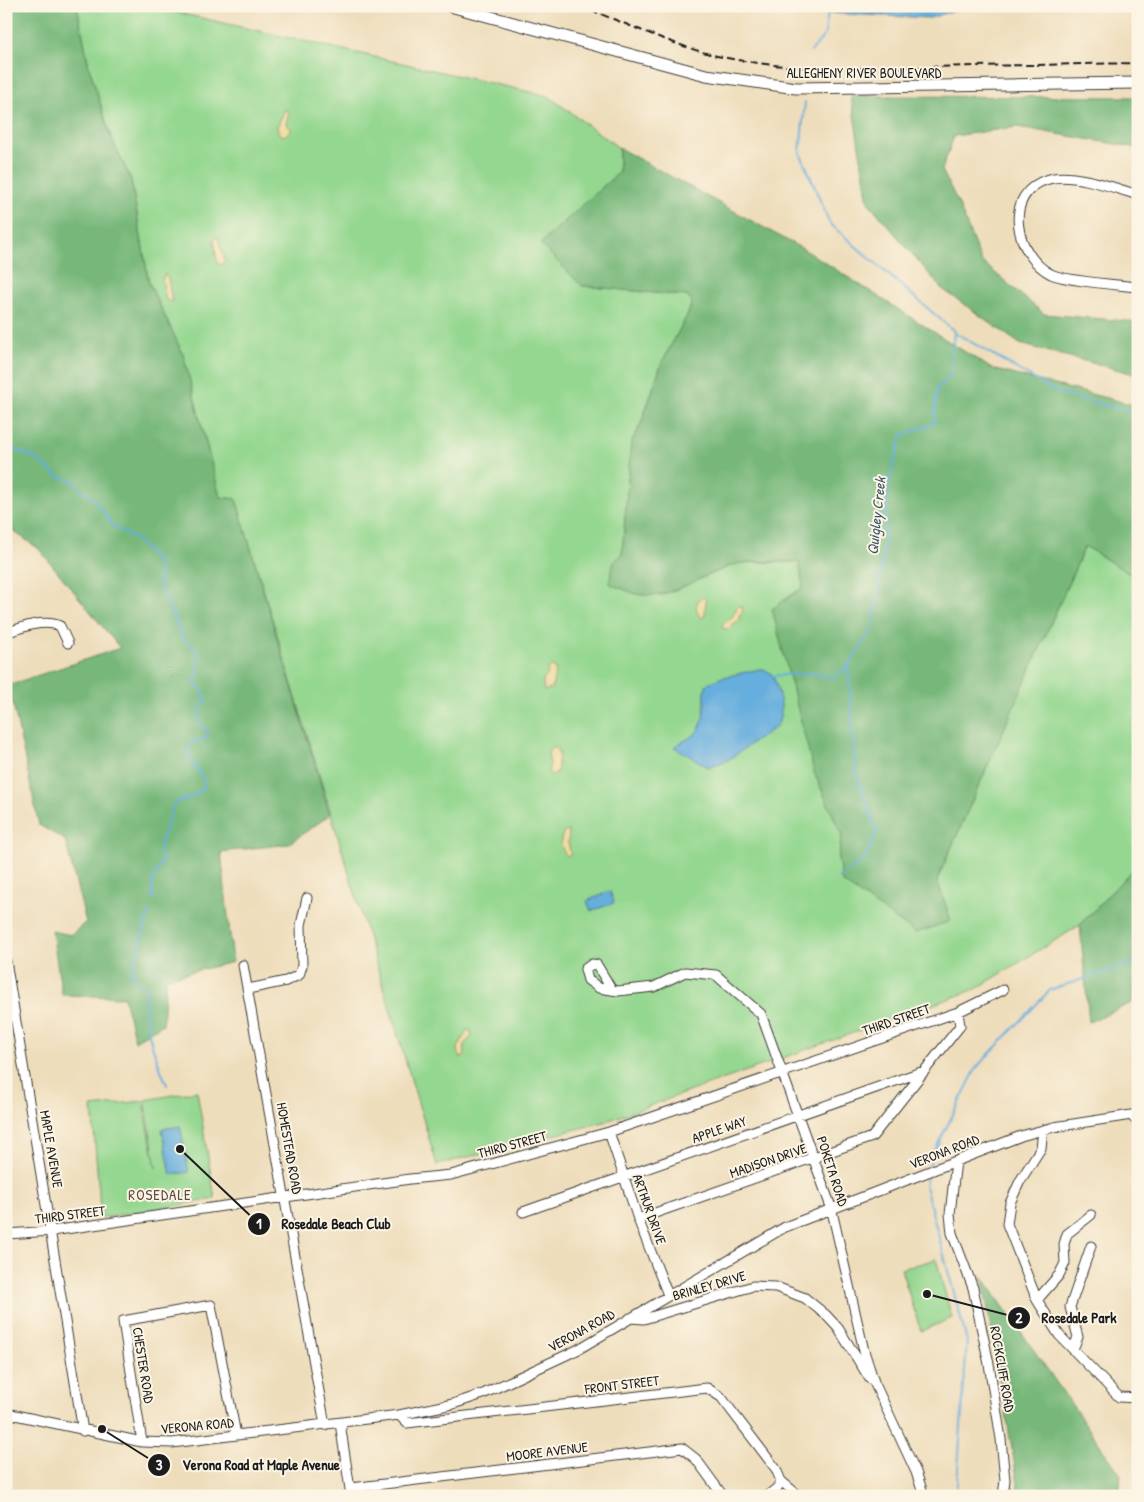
<svg xmlns="http://www.w3.org/2000/svg" width="1144" height="1502" font-family="'Patrick Hand',sans-serif">
  <rect width="100%" height="100%" fill="#fcf5e5"/>
  <filter id="ink" filterUnits="userSpaceOnUse"><feTurbulence type="fractalNoise" baseFrequency=".02" numOctaves="2"/><feDisplacementMap in="SourceGraphic" scale="10" xChannelSelector="R" yChannelSelector="G"/><feConvolveMatrix kernelMatrix="1 2 1 2 8 2 1 2 1" color-interpolation-filters="sRGB"/></filter>
  <filter id="wash" filterUnits="userSpaceOnUse"><feTurbulence type="fractalNoise" baseFrequency=".0096" numOctaves="4" result="noise"/><feDisplacementMap in="SourceGraphic" scale="20" xChannelSelector="R" yChannelSelector="G"/><feGaussianBlur stdDeviation="1.12" result="paint"/><feColorMatrix in="noise" values="0 0 0 0 0 0 0 0 0 0 0 0 0 0 0 0 0 1.4 0 .05"/><feComposite in="paint" operator="in"/></filter>
  <g filter="url(#wash)">
    <rect width="100%" height="100%" fill="#edb"/>
    <!-- green -->
    <path fill="#94d790" stroke="#587a56" d="M 77,6 L 148,6 L 548,96 L 619,148 L 619,172 L 541,244 L 582,286 L 687,296 L 692,302 L 688,314 L 662,362 L 641,424 L 631,443 L 622,556 L 614,561 L 619,588 L 659,596 L 738,563 L 799,562 L 803,587 L 814,772 L 842,836 L 838,859 L 951,921 L 937,880 L 1085,546 L 1138,579 L 1138,864 L 1080,925 L 976,989 L 604,1122 L 437,1165 L 236,499 L 220,497 L 183,354 L 149,283 L 131,180 L 110,135 L 89,67 Z
      M 197,1091 L 215,1199 L 101,1218 L 92,1107 L 143,1101 L 156,1168 L 145,1100 Z
      M 936,1259 L 952,1318 L 921,1331 L 901,1269 Z"/>
    <!-- forest -->
    <path fill="#77b87a" stroke="#4a6a4b" d="M 6,6 L 77,6 L 89,67 L 110,135 L 131,180 L 149,283 L 183,354 L 220,497 L 236,499 L 330,815 L 288,844 L 221,852 L 233,962 L 166,978 L 163,1024 L 135,1041 L 124,997 L 62,995 L 52,931 L 71,935 L 86,922 L 65,840 L 39,825 L 9,685 L 120,648 L 39,549 L 6,526 Z
      M 851,96 L 1138,97 L 1138,148 L 1017,127 L 954,136 L 942,170 L 959,205 L 981,261 L 1044,314 L 1138,322 L 1138,375 L 1020,344 L 941,288 L 868,202 Z
      M 619,148 L 810,253 L 992,369 L 1138,406 L 1138,579 L 1085,546 L 937,880 L 951,921 L 916,933 L 842,882 L 838,859 L 842,836 L 814,772 L 772,609 L 803,587 L 799,562 C 781,562 753,560 737,564 C 700,573 663,609 625,590 C 619,586 614,588 609,582 L 614,561 L 622,555 L 631,443 L 641,424 L 662,362 L 688,314 L 692,302 L 687,296 L 582,286 L 540,244 L 619,172 Z
      M 1138,864 L 1138,1000 L 1089,1022 L 1080,925 Z
      M 982,1276 L 1121,1475 L 1119,1496 L 1016,1496 L 1018,1484 Z"/>
    <!-- sand -->
    <path fill="#eeda9e" stroke="#857b5d" d="M 285,109 L 289,112 L 286,124 L 292,130 L 284,136 L 279,134 L 277,127 Z
      M 218,237 L 225,261 L 221,265 L 217,263 L 214,241 L 215,238 Z
      M 165,274 L 168,278 L 172,302 L 166,300 L 162,280 Z
      M 703,597 L 706,599 L 705,616 L 701,618 C 695,611 694,602 703,597 Z
      M 738,606 L 742,607 L 743,611 L 739,617 L 739,621 L 732,624 L 731,628 L 723,629 L 722,625 L 732,617 Z
      M 552,666 L 556,669 L 552,688 L 544,691 L 543,680 L 547,676 L 548,668 Z
      M 552,747 L 557,749 L 559,754 L 557,773 L 553,775 L 548,772 L 550,764 L 548,753 Z
      M 569,831 L 568,843 L 571,854 L 567,856 C 561,850 559,839 564,832 Z
      M 470,1030 L 472,1037 L 464,1044 L 465,1056 L 461,1058 C 453,1046 464,1041 466,1031 Z"/>
    <!-- water -->
    <path fill="#66aedd" stroke="#41657c" d="M 672,6 L 969,6 L 930,18 Z
      M 759,669 L 764,669 L 773,675 C 778,692 786,708 777,726 L 728,760 L 708,767 L 674,747 C 681,742 689,739 695,734 C 707,724 703,699 706,685 L 720,678 Z
      M 610,891 L 614,903 L 591,911 L 587,901 Z
      M 180,1126 L 189,1172 L 171,1175 L 162,1129 Z"/>
    <g fill="none" stroke-linecap="round" stroke-linejoin="round">
      <!-- stream -->
      <path stroke="#66aedd" stroke-width="2" d="M 811,52 L 825,34 L 828,12
        M 805,102 L 800,152 L 830,224 L 954,331 L 950,377 L 937,389 L 934,424 L 902,435 L 888,485 L 883,559 L 872,630 L 848,666 L 856,774 L 877,831 L 864,860 L 838,878
        M 954,332 L 1058,393 L 1138,414
        M 6,446 L 36,458 L 57,476 L 74,481 L 80,489 L 94,499 L 113,526 L 138,541 L 159,564 L 159,585 L 180,631 L 186,642 L 196,649 L 200,658 L 195,683 L 202,690 L 206,701 L 199,710 L 200,725 L 208,731 L 207,737 L 191,743 L 187,754 L 203,778 L 204,788 L 195,795 L 174,803 L 159,849 L 162,861 L 152,882 L 153,899
        M 773,676 L 810,673 L 833,678 L 848,666
        M 149,912 L 131,975 L 146,989 C 142,1023 154,1054 167,1085
        M 929,1167 L 932,1156 L 977,1067 L 1050,990 L 1138,961
        M 927,1177 L 925,1186 L 967,1341 L 956,1496"/>
    </g>
  </g>
  <g filter="url(#ink)">
    <g fill="none" stroke-linecap="round" stroke-linejoin="round">
      <!-- minor casing -->
      <g stroke="#3c3934" stroke-width="11">
        <path id="minor" d="M 1138,195 C 1115,188 1072,172 1049,179 C 1001,192 1015,256 1051,274 C 1064,281 1120,285 1138,287
          M 6,633 C 22,627 44,619 60,626 L 68,643
          M 6,961 L 83,1431
          M 243,965 L 325,1425
          M 248,989 L 286,981 L 299,975 L 302,966 L 301,925 L 307,898
          M 612,990 L 597,965 L 592,964 L 585,969 L 588,980 L 599,988 L 618,991 L 654,987 L 685,972 L 716,975 L 761,1014 L 831,1207 L 864,1351 L 874,1382 L 916,1472 L 924,1496
          M 1131,1115 L 1138,1123
          M 1043,1130 L 1041,1148 L 1020,1181 L 1010,1203 L 1007,1224 L 1037,1300 L 1059,1335 L 1119,1397 L 1138,1398
          M 609,1132 L 638,1219 L 668,1295
          M 956,1161 L 950,1214 L 952,1233 L 973,1288 L 989,1364 L 1001,1439 L 1005,1480 L 1003,1496
          M 523,1212 L 924,1071
          M 638,1219 L 872,1137 L 960,1026 L 958,1012
          M 6,1234 L 52,1231 L 410,1179 L 451,1175 L 609,1132 L 958,1012 L 1003,990
          M 1037,1300 L 1059,1275 L 1065,1263 L 1064,1244 L 1067,1234 L 1091,1215
          M 630,1318 L 644,1319 L 753,1286 L 776,1287 L 805,1298 L 826,1315 L 838,1328 L 870,1379
          M 1073,1349 L 1078,1337 L 1070,1307 L 1091,1246
          M 6,1413 L 142,1442 L 172,1443 L 399,1415 L 453,1404 L 483,1394 L 577,1350 L 785,1227 L 1021,1136 L 1054,1127 L 1138,1114
          M 399,1415 L 407,1423 L 707,1388 L 721,1397 L 776,1469 L 781,1481 L 799,1496
          M 340,1423 L 351,1496
          M 142,1442 L 123,1321 L 211,1305 L 236,1435
          M 351,1488 L 682,1448 L 696,1459 L 723,1496
          M 767,1496 L 777,1488 L 781,1481"/>
      </g>
      <!-- major casing -->
      <g stroke="#3c3934" stroke-width="13">
        <path id="major" d="M 450,6 L 706,75 L 796,88 L 1138,83"/>
      </g>
      <!-- minor -->
      <use href="#minor" stroke="#fff" stroke-width="9"/>
      <!-- major -->
      <use href="#major" stroke="#fff" stroke-width="11"/>
      <!-- rail -->
      <path stroke="#1c1c1c" stroke-width="2" stroke-dasharray="8 4" stroke-linecap="butt" d="M 579,6 C 624,22 667,43 713,55 C 747,63 782,66 816,69 L 1138,63"/>
    </g>
  </g>
  <g text-anchor="middle" dominant-baseline="central" stroke-width="4" stroke-linejoin="round" paint-order="stroke">
    <!-- street labels -->
    <g font-size="14" fill="#1c1c1c" stroke="#fcf5e5">
      <text x="864" y="72">ALLEGHENY RIVER BOULEVARD</text>
      <text transform="translate(896 1019) rotate(-19)">THIRD STREET</text>
      <text transform="translate(719 1129) rotate(-19)">APPLE WAY</text>
      <text transform="translate(512 1144) rotate(-15)">THIRD STREET</text>
      <text transform="translate(290 1148) rotate(80)">HOMESTEAD ROAD</text>
      <text transform="translate(52 1149) rotate(80)">MAPLE AVENUE</text>
      <text transform="translate(944 1151) rotate(-21)">VERONA ROAD</text>
      <text transform="translate(768 1160) rotate(-19)">MADISON DRIVE</text>
      <text transform="translate(833 1171) rotate(72)">POKETA ROAD</text>
      <text transform="translate(650 1209) rotate(70)">ARTHUR DRIVE</text>
      <text transform="translate(70 1214) rotate(-7)">THIRD STREET</text>
      <text transform="translate(709 1285) rotate(-16)">BRINLEY DRIVE</text>
      <text transform="translate(581 1330) rotate(-29)">VERONA ROAD</text>
      <text transform="translate(144 1365) rotate(81)">CHESTER ROAD</text>
      <text transform="translate(1003 1369) rotate(80)">ROCKCLIFF ROAD</text>
      <text transform="translate(622 1384) rotate(-7)">FRONT STREET</text>
      <text transform="translate(197 1425) rotate(-5)">VERONA ROAD</text>
      <text transform="translate(547 1451) rotate(-7)">MOORE AVENUE</text>
    </g>
    <!-- water labels -->
    <g font-size="15" font-style="italic" fill="#3a5669" stroke="#fcf5e5">
      <text transform="translate(876 516) rotate(-84)">Quigley Creek</text>
    </g>
    <!-- neighbourhood labels -->
    <g font-size="15" letter-spacing="1" fill="#604741" stroke="#fcf5e5">
      <text x="160" y="1194">ROSEDALE</text>
    </g>
  </g>
  <!-- callouts -->
  <path fill="none" stroke="#1c1c1c" stroke-width="2" d="M180 1149L259 1224M927 1294L1019 1318M102 1429L159 1465"/>
  <g fill="#1c1c1c" stroke="#fcf5e5" stroke-width="2">
    <circle cx="180" cy="1149" r="5"/>
    <circle cx="927" cy="1294" r="5"/>
    <circle cx="102" cy="1429" r="5"/>
    <circle cx="259" cy="1224" r="12"/>
    <circle cx="1019" cy="1318" r="12"/>
    <circle cx="159" cy="1465" r="12"/>
  </g>
  <g font-size="15" text-anchor="middle" font-weight="bold" fill="#fff">
    <text x="259" y="1229">1</text>
    <text x="1019" y="1323">2</text>
    <text x="159" y="1470">3</text>
  </g>
  <g font-size="15" text-anchor="middle" font-weight="bold" fill="#1c1c1c" stroke="#fcf5e5" stroke-width="4" stroke-linejoin="round" paint-order="stroke">
    <text x="336" y="1229">Rosedale Beach Club</text>
    <text x="1079" y="1323">Rosedale Park</text>
    <text x="261" y="1470">Verona Road at Maple Avenue</text>
  </g>
  <!-- margin -->
  <rect width="1144" height="1502" fill="none" stroke="#fcf5e5" stroke-width="25"/>
</svg>
